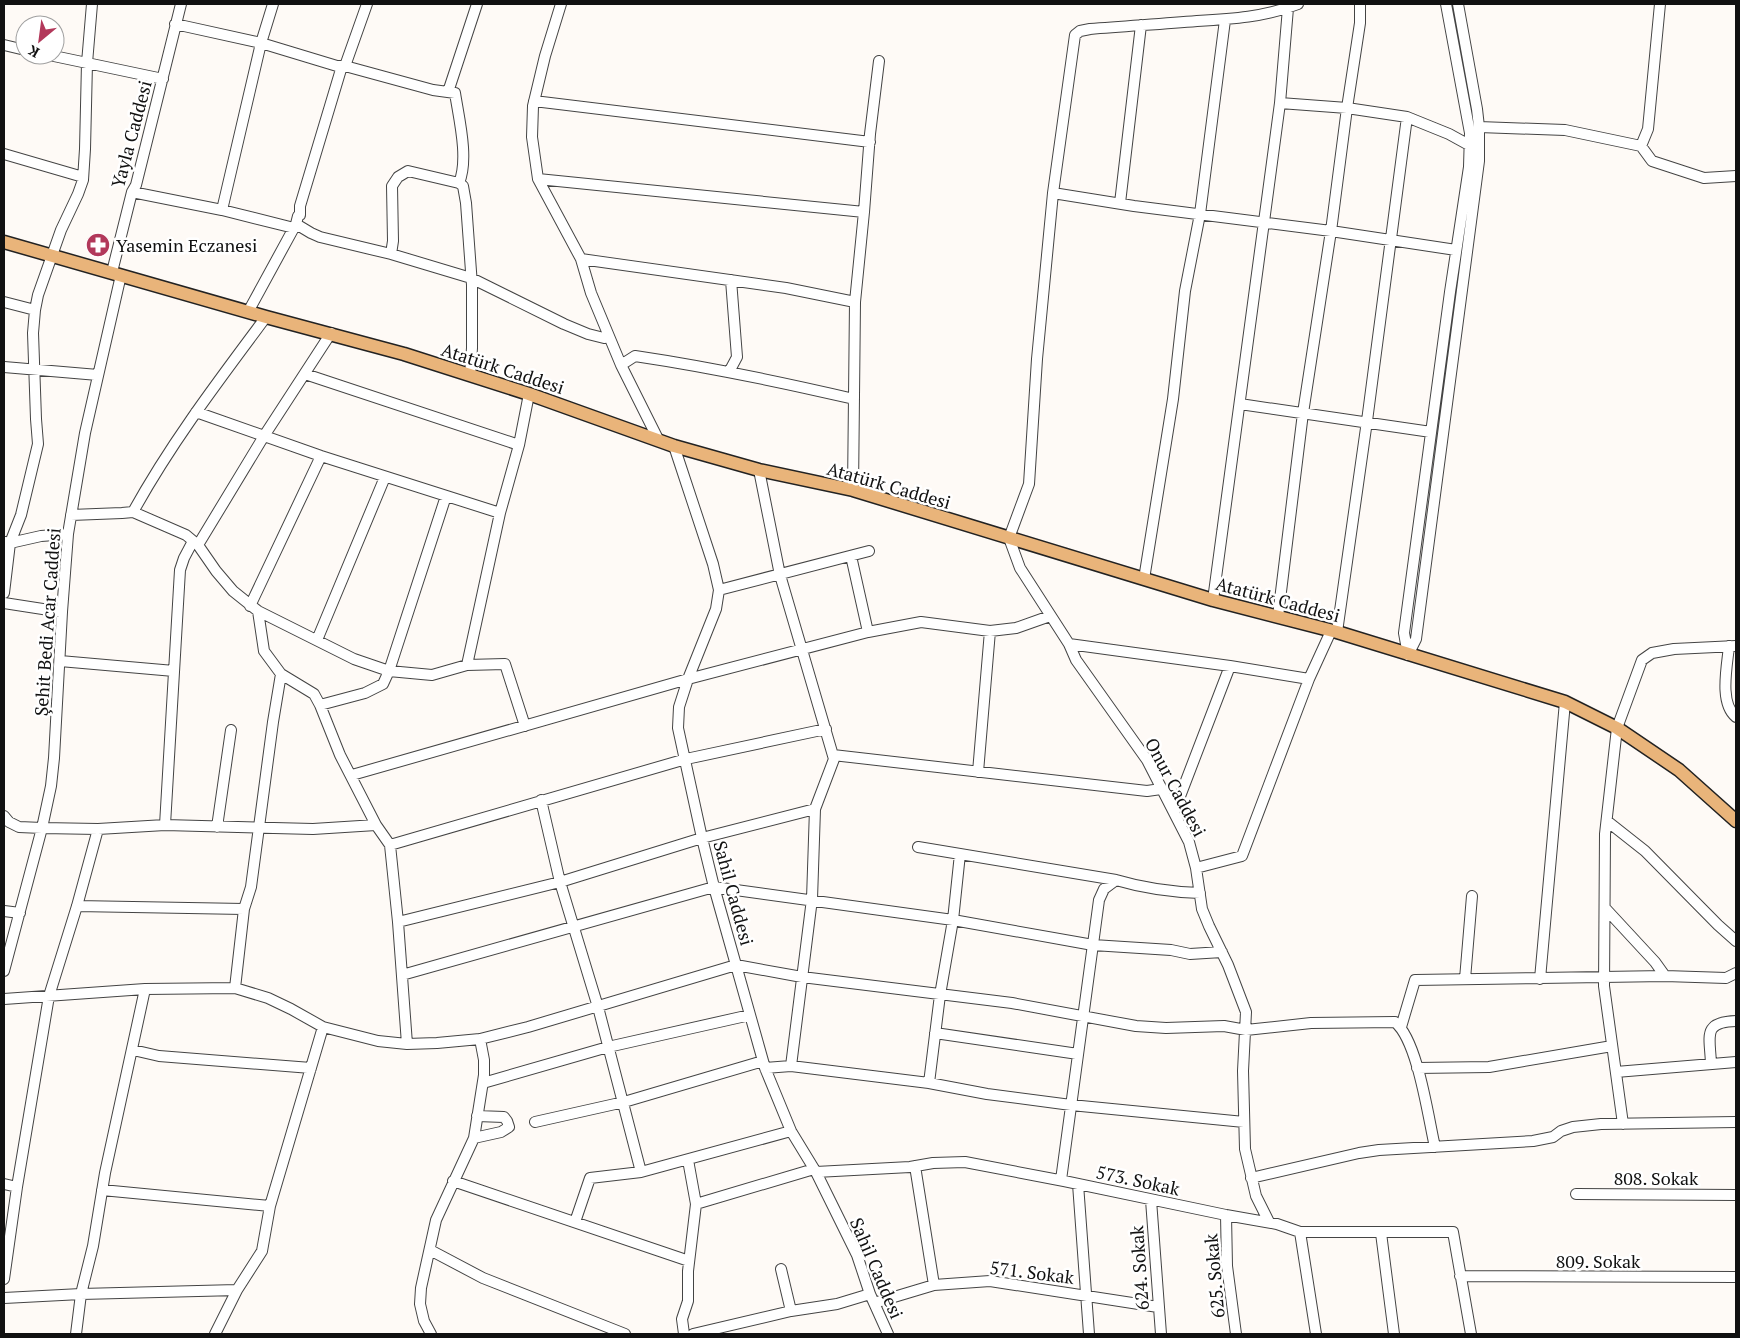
<svg xmlns="http://www.w3.org/2000/svg" width="1740" height="1338" font-family="'PT Serif',serif">
  <rect width="100%" height="100%" fill="#fefaf6"/>
  <g fill="none" stroke-linecap="round" stroke-linejoin="round">
    <!-- minor casing -->
    <g stroke="#444" stroke-width="12">
      <path id="minor" d="M 561,4 L 545,56 L 533,106 L 532,137 L 538,179 L 581,259 L 591,293 L 621,365 L 659,441
        M 175,24 L 261,43 L 337,66 L 345,66 L 367,4
        M 4,45 L 25,50
        M 49,55 L 163,79
        M 342,66 L 300,206 L 300,215 L 298,216 L 296,224 L 311,233 L 320,237 L 391,254 L 471,278 L 564,324 L 588,334 L 604,338 L 609,337
        M 345,66 L 433,90 L 455,93 C 459,119 469,159 459,183
        M 448,92 L 477,4
        M 534,101 L 870,142
        M 1280,103 L 1347,108 L 1407,117 L 1449,134 L 1469,145
        M 1479,127 L 1565,130 L 1641,146 L 1652,161 L 1704,178 L 1736,176
        M 1641,146 L 1648,129 L 1660,4
        M 4,154 L 83,177
        M 538,179 L 864,212
        M 132,192 L 222,210 L 294,228
        M 1053,193 L 1134,206 L 1331,231 L 1456,250
        M 1120,203 L 1141,25
        M 222,210 L 261,43 L 273,4
        M 391,254 L 393,241 L 392,186 L 398,177 L 408,171 L 459,183 L 463,186 L 466,203 L 472,285 L 472,348 L 470,375
        M 581,259 L 786,288 L 855,302
        M 112,272 L 132,192 L 136,185 L 181,4
        M 4,302 L 35,310
        M 248,312 L 296,224
        M 621,365 L 635,356 C 709,367 781,382 854,399
        M 4,367 L 98,375
        M 729,372 L 737,357 L 731,280
        M 305,374 L 519,445
        M 1240,404 L 1431,432
        M 196,412 L 321,456 L 500,513
        M 674,446 L 713,564 L 719,590 L 716,609 L 688,679 L 679,707 L 678,728 L 702,838 L 714,887 L 765,1068 L 791,1131 L 816,1172 L 857,1255 L 870,1294 L 888,1334
        M 759,470 L 780,575 L 834,759 L 815,809 L 812,899 L 791,1066
        M 853,490 L 855,302 L 864,212 L 870,134 L 879,61
        M 133,512 C 171,443 219,380 266,317
        M 71,515 L 122,513 L 133,512 L 186,535 L 198,545 L 216,571 L 233,591 L 258,611 L 354,659 L 389,671 L 432,675 L 467,665 L 505,664 L 525,726
        M 5,542 L 10,543 L 41,536 L 68,534
        M 198,545 L 264,436 L 331,333
        M 851,556 L 868,632
        M 1144,579 L 1173,399 L 1185,291 L 1200,214 L 1225,20
        M 719,590 L 869,551
        M 4,593 L 10,543 L 21,515 L 38,444 L 36,419 L 33,333 L 35,310 L 38,295 L 61,230 L 78,194 L 83,180 L 85,149 L 87,63 L 92,4
        M 1213,600 L 1280,103 L 1288,8
        M 4,603 L 62,612
        M 250,606 L 321,456
        M 258,611 L 264,651 L 281,674 L 314,694 L 320,705 L 340,755 L 376,825 L 390,845 L 398,922 L 407,1044
        M 1278,616 L 1303,413 L 1331,231 L 1347,108 L 1360,23 L 1360,4
        M 1337,632 L 1367,421 L 1407,117
        M 317,640 L 385,477
        M 1069,644 L 1230,666 L 1309,679
        M 1729,646 C 1727,667 1719,703 1736,717
        M 1408,655 L 1416,639 L 1479,161 L 1479,127 L 1477,109 L 1458,4
        M 1408,655 L 1404,633 L 1450,292 L 1469,167 L 1470,133 L 1446,4
        M 60,661 L 174,671
        M 467,665 L 500,513 L 519,445 L 529,394
        M 320,705 L 365,693 L 383,684 L 389,671 L 446,496
        M 833,755 L 1147,791 L 1161,789
        M 978,772 L 990,631
        M 352,775 L 688,679 L 868,632 L 921,622 L 990,631 L 1016,628 L 1050,616
        M 541,800 L 560,882 L 598,1007 L 641,1172
        M 1174,812 L 1230,666
        M 4,816 L 9,822 L 19,827 L 42,828 L 98,829 L 165,825 L 313,829 L 376,825
        M 1607,821 L 1645,851 L 1718,925 L 1736,941
        M 165,825 L 180,570 L 184,558 L 193,541
        M 217,827 L 231,730
        M 390,845 L 686,759 L 826,729
        M 918,847 L 1116,880
        M 1196,868 L 1242,856 L 1309,679 L 1331,631
        M 77,906 L 244,909 L 251,887 L 273,722 L 281,674
        M 1605,908 L 1655,962 L 1665,976 L 1726,978 L 1736,973
        M 4,911 L 20,913
        M 398,922 L 560,882 L 702,838 L 815,809
        M 4,971 L 42,828 L 51,786 L 54,758 L 62,612 L 68,534 L 85,433 L 121,275
        M 402,975 L 714,887 L 953,920 L 1093,945 L 1171,950 L 1190,954 L 1222,952
        M 1465,979 L 1472,896
        M 1540,979 L 1565,702
        M 235,988 L 244,909
        M 4,999 L 145,989 L 235,988 L 268,998 L 291,1009 L 323,1027 L 378,1041 L 407,1044 L 437,1043 L 480,1039 L 528,1027 L 736,965 L 802,977 L 1012,1003 L 1136,1026 L 1166,1028 L 1224,1026 L 1246,1030 L 1311,1023 L 1395,1022 C 1418,1041 1428,1117 1435,1147
        M 1401,1027 L 1415,980 L 1665,976
        M 935,1033 L 1078,1054
        M 133,1050 L 159,1056 L 311,1068
        M 1711,1064 C 1710,1036 1702,1022 1736,1021
        M 765,1068 L 791,1066 L 929,1083 L 987,1094 L 1071,1105 L 1244,1122
        M 1417,1068 L 1489,1067 L 1612,1046
        M 1616,1072 L 1736,1062
        M 483,1083 L 608,1047 L 750,1015
        M 929,1083 L 940,995 L 953,920 L 960,854
        M 535,1122 L 624,1102 L 763,1061
        M 1623,1124 L 1604,986 L 1605,834 L 1617,728 L 1642,660 L 1652,653 L 1674,649 L 1736,646
        M 474,1138 L 501,1132 L 509,1127 L 507,1121 L 504,1117 L 477,1116
        M 915,1166 L 934,1285
        M 816,1172 L 910,1167 L 933,1163 L 965,1162 L 1064,1181 L 1226,1215 L 1277,1224 L 1300,1232 L 1453,1232 L 1471,1334
        M 1251,1178 L 1359,1153 L 1379,1150 L 1533,1141 L 1553,1137 L 1561,1131 L 1573,1127 L 1601,1124 L 1736,1122
        M 1061,1180 L 1099,900 L 1104,889 L 1116,880 C 1143,888 1171,892 1200,893
        M 453,1181 L 689,1261
        M 4,1184 L 17,1187
        M 1078,1184 L 1089,1334
        M 102,1190 L 270,1206
        M 1576,1194 L 1736,1195
        M 1151,1200 L 1161,1334
        M 696,1204 L 814,1169
        M 1226,1215 L 1227,1266 L 1236,1334
        M 575,1222 L 590,1178 L 641,1172 L 791,1131
        M 1269,1222 L 1256,1196 L 1245,1149 L 1243,1071 L 1246,1012 L 1228,965 L 1209,926 L 1202,909 L 1196,868 L 1189,842 L 1147,760 L 1076,660 L 1069,644 L 1020,568 L 1009,538 L 1029,484 L 1037,359 L 1053,193 L 1075,35 L 1080,31 L 1090,29 C 1126,26 1162,24 1197,21 C 1232,19 1265,17 1298,4
        M 1300,1232 L 1316,1334
        M 1381,1233 L 1394,1334
        M 430,1250 L 483,1278 L 625,1334
        M 781,1269 L 791,1311
        M 1460,1276 L 1736,1277
        M 4,1279 L 17,1187 L 49,996 L 77,906 L 98,829
        M 4,1298 L 81,1294 L 237,1290 L 262,1251 L 270,1206 L 323,1027
        M 874,1303 L 934,1285 L 990,1281 L 1158,1307
        M 76,1334 L 81,1294 L 93,1246 L 105,1173 L 145,989
        M 215,1334 L 237,1290
        M 431,1334 L 424,1321 L 420,1304 L 421,1288 L 436,1220 L 474,1138 L 484,1075 L 484,1060 L 480,1039
        M 684,1334 L 682,1319 L 688,1301 L 688,1271 L 696,1204 L 688,1160
        M 693,1334 L 791,1311 L 837,1304 L 870,1294"/>
    </g>
    <!-- major casing -->
    <g stroke="#222" stroke-width="15">
      <path id="major" d="M 4,242 L 266,317 L 404,354 L 529,394 L 674,446 L 759,470 L 853,490 L 1213,600 L 1337,632 L 1565,702 L 1617,728 L 1679,770 L 1736,821"/>
    </g>
    <!-- minor -->
    <use href="#minor" stroke="#fff" stroke-width="10"/>
    <!-- major -->
    <use href="#major" stroke="#e9b47a" stroke-width="12"/>
  </g>
  <!-- icons -->
  <defs>
    <g id="pharmacy-disc" transform="scale(1.25)"><circle r="9.5" fill="#b2385a" stroke="#fff"/><path d="M-2-6h4v4h4v4h-4v4h-4v-4h-4v-4h4Z" fill="#fff"/></g>
  </defs>
  <g fill-rule="evenodd">
    <use href="#pharmacy-disc" x="98" y="245"/>
  </g>
  <g text-anchor="middle" dominant-baseline="central" stroke-width="5" stroke-linejoin="round" paint-order="stroke">
    <!-- street labels -->
    <g font-size="18" fill="#111" stroke="#fff">
      <text transform="translate(131 134) rotate(-75)">Yayla Caddesi</text>
      <text transform="translate(503 368) rotate(18)">Atatürk Caddesi</text>
      <text transform="translate(889 485) rotate(16)">Atatürk Caddesi</text>
      <text transform="translate(1278 599) rotate(15)">Atatürk Caddesi</text>
      <text transform="translate(47 622) rotate(-86)">Şehit Bedi Acar Caddesi</text>
      <text transform="translate(1176 787) rotate(62)">Onur Caddesi</text>
      <text transform="translate(734 893) rotate(75)">Sahil Caddesi</text>
      <text x="1656" y="1178">808. Sokak</text>
      <text transform="translate(1138 1180) rotate(12)">573. Sokak</text>
      <text x="1598" y="1261">809. Sokak</text>
      <text transform="translate(877 1268) rotate(67)">Sahil Caddesi</text>
      <text transform="translate(1139 1268) rotate(-94)">624. Sokak</text>
      <text transform="translate(1032 1272) rotate(7)">571. Sokak</text>
      <text transform="translate(1214 1276) rotate(-95)">625. Sokak</text>
    </g>
    <!-- poi labels -->
    <g font-size="18" fill="#111" stroke="#fff" text-anchor="start">
      <text x="116" y="245">Yasemin Eczanesi</text>
    </g>
  </g>
  <!-- border -->
  <rect width="1740" height="1338" fill="none" stroke="#111111" stroke-width="10"/>
  <!-- north arrow -->
  <g transform="translate(40 40) rotate(209)"><circle r="24" fill="#ffffff" stroke="#a0a0a0"/>
  <path d="M0-4L9 19L0 12L-9 19Z" fill="#b2385a"/>
  <text y="-8" font-size="14" font-weight="bold" text-anchor="middle" fill="#111111">K</text>
  </g>
</svg>
